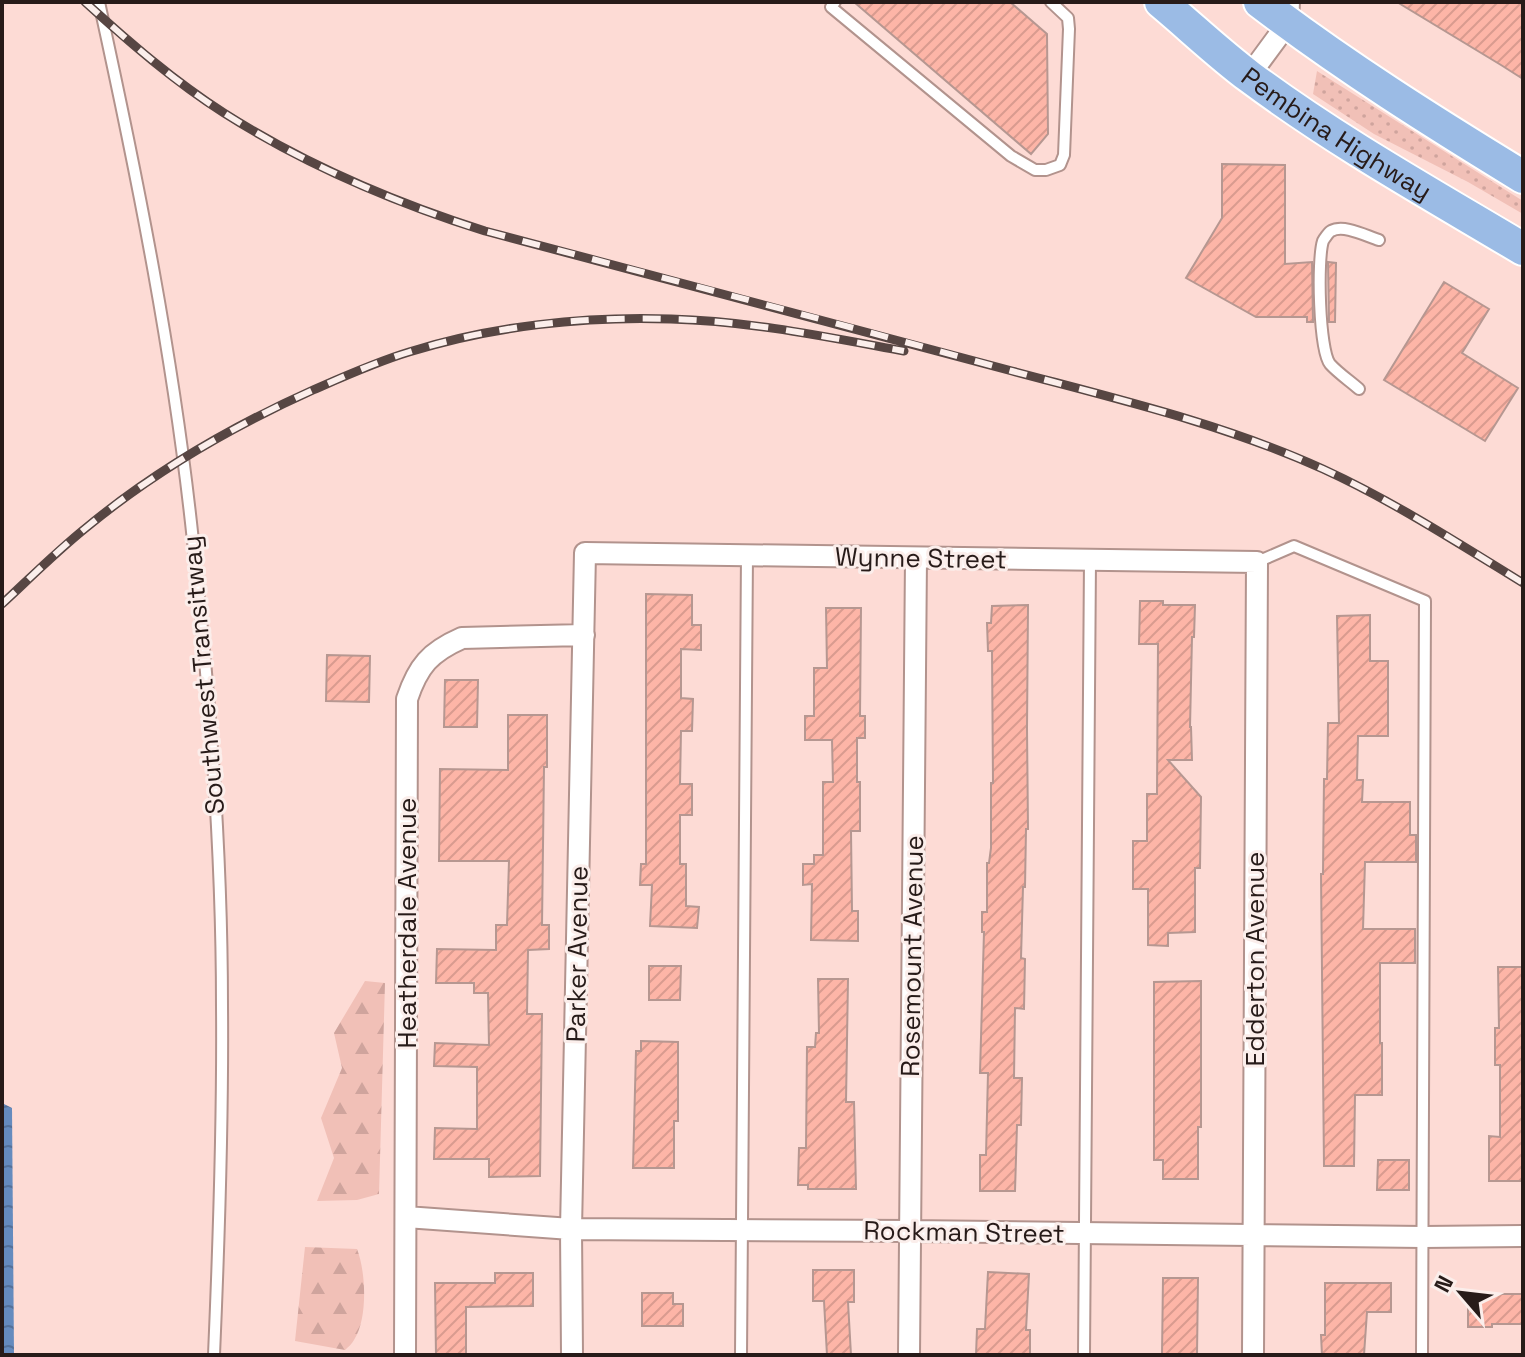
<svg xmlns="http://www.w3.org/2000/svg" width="1525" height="1357" font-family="'Space Grotesk',sans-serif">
  <defs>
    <pattern id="grass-dots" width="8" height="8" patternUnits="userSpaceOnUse" patternTransform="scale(2)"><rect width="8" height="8" fill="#f1c0b7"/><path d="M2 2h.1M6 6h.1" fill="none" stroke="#cfa49d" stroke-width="1.8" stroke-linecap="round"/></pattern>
    <pattern id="forest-firs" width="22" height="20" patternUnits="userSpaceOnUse" patternTransform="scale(2)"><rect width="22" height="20" fill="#f1c0b7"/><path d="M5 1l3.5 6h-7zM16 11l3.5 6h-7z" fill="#cfa49d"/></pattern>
    <pattern id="water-waves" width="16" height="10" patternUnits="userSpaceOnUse" patternTransform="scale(2)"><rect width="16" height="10" fill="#658bbe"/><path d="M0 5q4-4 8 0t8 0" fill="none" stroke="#53719a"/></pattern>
    <pattern id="building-hatch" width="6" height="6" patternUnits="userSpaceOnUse" patternTransform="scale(2)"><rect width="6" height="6" fill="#fdb5a7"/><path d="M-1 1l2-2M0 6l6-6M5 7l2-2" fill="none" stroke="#d99b8f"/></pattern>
  </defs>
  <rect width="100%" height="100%" fill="#fddbd5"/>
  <!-- grass -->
  <path fill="url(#grass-dots)" d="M 1317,71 L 1523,201 L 1523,214 L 1468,182 L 1374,134 L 1313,94 Z"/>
  <!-- forest -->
  <path fill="url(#forest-firs)" d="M 365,981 L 385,983 L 379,1194 L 357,1200 L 317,1201 L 334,1158 L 321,1118 L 342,1068 L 334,1033 Z
    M 305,1247 L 357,1249 C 366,1272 368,1319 354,1340 C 352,1344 348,1347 345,1350 L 295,1341 Z"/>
  <!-- water -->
  <path fill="url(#water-waves)" d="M 2,1103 L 12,1108 L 14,1355 L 2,1355 Z"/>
  <!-- building -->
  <path fill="url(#building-hatch)" stroke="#b69791" stroke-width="2" d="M 854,2 L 1010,2 L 1047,34 L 1048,134 L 1031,154 Z
    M 1397,2 L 1523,2 L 1523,79 L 1501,65 Z
    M 1222,164 L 1285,165 L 1285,264 L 1312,262 L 1313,322 L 1307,322 L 1307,317 L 1256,317 L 1186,278 L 1222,218 Z
    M 1328,262 L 1336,263 L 1335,322 L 1329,322 Z
    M 1444,282 L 1489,309 L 1462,353 L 1518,388 L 1485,441 L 1384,380 Z
    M 646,594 L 692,595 L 692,625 L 701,625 L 701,650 L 681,649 L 681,698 L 693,699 L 692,731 L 681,731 L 680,784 L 692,784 L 692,815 L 680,815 L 680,864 L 686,864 L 686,906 L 699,907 L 697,928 L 650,926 L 652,885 L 640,885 L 641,864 L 646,864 Z
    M 1140,601 L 1163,601 L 1163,605 L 1195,605 L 1194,637 L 1192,637 L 1190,727 L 1191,727 L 1192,760 L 1168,760 L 1201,797 L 1200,868 L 1195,868 L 1195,932 L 1168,933 L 1168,946 L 1148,945 L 1148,889 L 1133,889 L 1133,841 L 1147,841 L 1147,794 L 1157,794 L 1158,644 L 1139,644 Z
    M 1028,605 L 1027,728 L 1028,829 L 1026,829 L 1025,887 L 1023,887 L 1021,958 L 1025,959 L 1024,1009 L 1015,1008 L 1014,1078 L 1022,1078 L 1021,1125 L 1017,1125 L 1015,1191 L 980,1191 L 980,1155 L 986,1155 L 988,1073 L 980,1073 L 984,932 L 982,932 L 982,912 L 987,912 L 987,863 L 989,863 L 991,848 L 991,783 L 993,783 L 992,651 L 988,651 L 987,623 L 991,623 L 992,606 Z
    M 826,608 L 861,608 L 860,716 L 865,716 L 865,738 L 857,738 L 857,782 L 860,782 L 860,831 L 851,831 L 852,911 L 858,911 L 858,941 L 811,940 L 812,884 L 803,885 L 803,864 L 814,864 L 814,855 L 823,855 L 823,782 L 833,782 L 832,740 L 805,740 L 805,716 L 814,716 L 814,668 L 827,668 Z
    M 1370,615 L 1370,661 L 1388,661 L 1388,736 L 1358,736 L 1357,780 L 1363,780 L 1362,802 L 1410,802 L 1410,835 L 1416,835 L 1416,862 L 1365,862 L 1363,929 L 1415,929 L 1415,963 L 1380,963 L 1380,1043 L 1382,1043 L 1382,1095 L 1355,1095 L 1354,1166 L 1324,1166 L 1321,874 L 1323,874 L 1324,779 L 1327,779 L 1328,723 L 1339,723 L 1337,616 Z
    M 327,655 L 370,656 L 369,702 L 326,701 Z
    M 445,680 L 478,680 L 477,727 L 444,727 Z
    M 508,715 L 547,715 L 547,767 L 544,767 L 542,925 L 549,925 L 549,949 L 528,950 L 527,1014 L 542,1014 L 540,1176 L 489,1177 L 489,1159 L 434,1159 L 435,1128 L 477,1129 L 477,1067 L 434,1066 L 435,1043 L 489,1045 L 488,993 L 474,993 L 474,983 L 436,983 L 437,949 L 496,950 L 496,925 L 507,925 L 509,861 L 439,861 L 440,769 L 508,770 Z
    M 649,966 L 681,966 L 680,1000 L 649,1000 Z
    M 1498,967 L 1523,967 L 1523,1181 L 1489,1181 L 1489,1136 L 1500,1137 L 1500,1065 L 1495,1065 L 1495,1028 L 1499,1028 Z
    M 818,979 L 848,979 L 846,1102 L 854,1102 L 856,1189 L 808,1189 L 808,1185 L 798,1185 L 799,1148 L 806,1148 L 807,1047 L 815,1047 L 816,1033 L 819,1033 Z
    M 1201,981 L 1201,1127 L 1198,1127 L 1198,1179 L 1163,1179 L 1163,1160 L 1154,1160 L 1154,982 Z
    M 641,1041 L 678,1042 L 678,1121 L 674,1121 L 674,1168 L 633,1168 L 636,1051 L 641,1051 Z
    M 1378,1160 L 1409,1160 L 1409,1190 L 1377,1190 Z
    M 813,1270 L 854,1270 L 854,1302 L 848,1302 L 851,1355 L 827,1355 L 824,1301 L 813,1301 Z
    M 988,1272 L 1029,1274 L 1026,1330 L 1030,1330 L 1030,1354 L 976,1355 L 977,1329 L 985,1329 Z
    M 495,1273 L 533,1273 L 533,1306 L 466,1307 L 466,1355 L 436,1355 L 435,1283 L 495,1283 Z
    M 1163,1278 L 1198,1278 L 1197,1355 L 1162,1355 Z
    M 1325,1283 L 1391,1283 L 1391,1312 L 1367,1312 L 1364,1355 L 1322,1355 L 1321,1335 L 1325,1335 Z
    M 642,1293 L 673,1293 L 673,1304 L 683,1304 L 683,1326 L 642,1326 Z
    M 1468,1294 L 1523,1294 L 1523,1324 L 1492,1324 L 1492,1327 L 1468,1327 Z"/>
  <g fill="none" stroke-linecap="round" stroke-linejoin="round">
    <!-- service casing -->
    <g stroke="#b2938d" stroke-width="14">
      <path id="service" d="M 99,2 C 138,180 174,360 193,541 C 210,694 222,852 222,1006 C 223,1122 219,1239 214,1355
        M 835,2 L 831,7 L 1011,156 L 1035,170 L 1046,170 L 1060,165 L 1064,155 L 1069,29 L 1068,18 L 1051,2
        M 1359,389 C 1350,381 1338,373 1330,364 C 1319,350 1317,259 1323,241 C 1324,239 1329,232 1331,231 C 1344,224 1366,236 1379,240
        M 1257,562 L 1294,546 L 1425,601 L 1422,1355
        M 741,1355 L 747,554
        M 1084,1355 L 1090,560"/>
    </g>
    <!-- minor casing -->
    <g stroke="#b2938d" stroke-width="24">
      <path id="minor" d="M 1249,76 L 1288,23 L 1289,2
        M 406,1217 L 571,1229 L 910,1231 L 1423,1237 L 1523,1236
        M 405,1355 L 407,699 C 418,666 430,652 462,638 L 584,635
        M 572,1355 L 571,1229 L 585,553 L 1257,562 L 1253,1355
        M 909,1355 L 916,558"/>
    </g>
    <!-- primary casing -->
    <g stroke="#fff" stroke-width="36">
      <g id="primary">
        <path id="s1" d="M 1161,2 C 1191,27 1219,54 1250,77 C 1336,141 1431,194 1523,249"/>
        <path d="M 1260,2 C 1344,66 1433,122 1523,177"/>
      </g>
    </g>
    <!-- service -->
    <use href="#service" stroke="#fff" stroke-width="10"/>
    <!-- minor -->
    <use href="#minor" stroke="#fff" stroke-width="20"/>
    <!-- primary -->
    <use href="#primary" stroke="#9bbbe5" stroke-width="32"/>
    <!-- rail casing -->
    <g stroke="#574643" stroke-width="9">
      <path id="rail" d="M 85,2 C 129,42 174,81 224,113 C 306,165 393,202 485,231 C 661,277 837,323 1012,371 C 1117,399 1224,424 1323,469 C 1393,501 1458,543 1523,583
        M 2,604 C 30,578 57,551 87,527 C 155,471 233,426 313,390 C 345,376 376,362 409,352 C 492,326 584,316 671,319 C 750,321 827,337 904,351"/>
    </g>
    <!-- rail -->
    <use href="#rail" stroke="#fbeeeb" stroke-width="6" stroke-dasharray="18" stroke-linecap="butt"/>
  </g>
  <g text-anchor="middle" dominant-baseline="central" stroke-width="6" stroke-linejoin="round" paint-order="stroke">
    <!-- street labels -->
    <g font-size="26" fill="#271b19" stroke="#fbeeeb">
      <text stroke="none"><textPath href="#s1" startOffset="220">Pembina Highway</textPath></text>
      <text transform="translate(921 558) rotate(1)">Wynne Street</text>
      <text transform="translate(203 675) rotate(-95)">Southwest Transitway</text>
      <text transform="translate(407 923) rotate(-90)">Heatherdale Avenue</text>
      <text transform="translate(577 954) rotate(-89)">Parker Avenue</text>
      <text transform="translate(912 956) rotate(-89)">Rosemount Avenue</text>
      <text transform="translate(1255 959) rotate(-90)">Edderton Avenue</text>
      <text transform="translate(964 1232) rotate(1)">Rockman Street</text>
    </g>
  </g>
  <!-- border -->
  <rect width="1525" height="1357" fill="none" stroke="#271b19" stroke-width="8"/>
  <!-- north arrow -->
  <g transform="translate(1461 1293) rotate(298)" stroke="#fbeeeb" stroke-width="6" paint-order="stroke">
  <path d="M0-6L14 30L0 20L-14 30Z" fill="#271b19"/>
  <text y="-12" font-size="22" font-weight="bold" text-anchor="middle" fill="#271b19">N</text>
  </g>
</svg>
